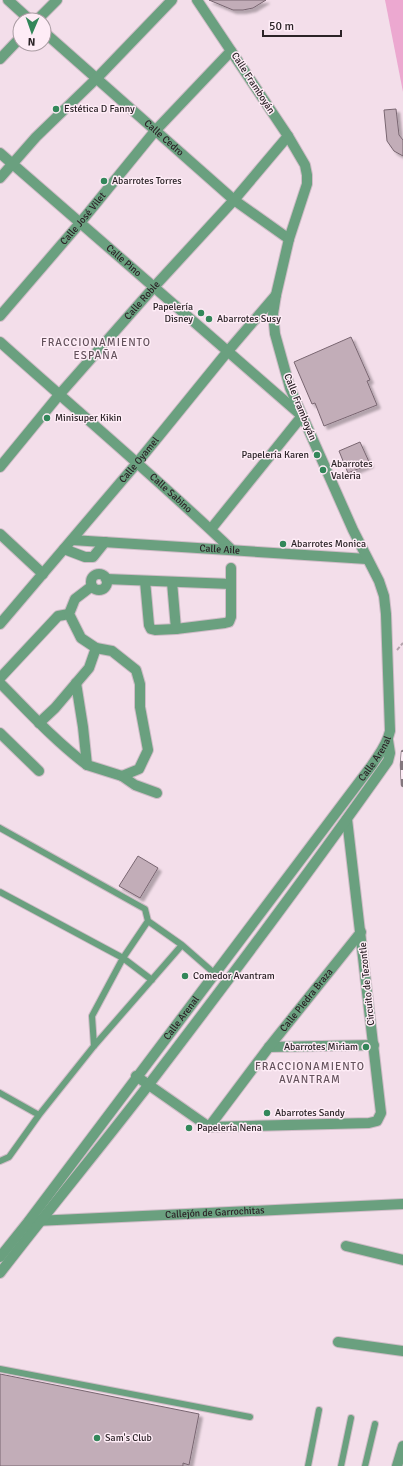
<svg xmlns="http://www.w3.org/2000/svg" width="403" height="1466" font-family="Signika,sans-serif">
  <defs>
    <filter id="shadow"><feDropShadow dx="3.5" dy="3.5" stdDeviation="1" flood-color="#0004"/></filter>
  </defs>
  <rect width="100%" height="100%" fill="#f3deea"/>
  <!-- green -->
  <path fill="#eca8d0" d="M 385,0 L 403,0 L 403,92 Z"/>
  <!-- building -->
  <path fill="#c2adb8" stroke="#796671" filter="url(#shadow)" d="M 209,0 L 266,0 L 253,8 L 243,10 L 233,10 Z
    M 396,109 L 399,135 L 403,140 L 403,156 L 394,151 L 387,141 L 384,110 Z
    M 351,337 L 370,380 L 367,381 L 377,405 L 324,426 L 315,403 L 312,404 L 294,362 Z
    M 360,442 L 370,464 L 348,473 L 339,451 Z
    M 138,856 L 158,868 L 140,898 L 119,886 Z
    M 0,1374 L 199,1414 L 189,1465 L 183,1463 L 183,1466 L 0,1466 Z"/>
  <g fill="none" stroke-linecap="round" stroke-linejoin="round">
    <!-- service casing -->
    <g stroke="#cfbcc7" stroke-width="8">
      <path id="service" d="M 0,828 L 145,909 L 148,921 L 182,945
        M 0,892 L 123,958 L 148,921
        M 94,1046 L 92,1016 L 123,958 L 152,980
        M 0,1093 L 39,1115 L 9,1157 L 0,1161
        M 39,1115 L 94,1046 L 182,945 L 214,973
        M 0,1369 L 250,1417
        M 308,1466 L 319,1410
        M 341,1466 L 351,1418
        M 365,1466 L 375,1424"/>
    </g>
    <!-- minor casing -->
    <g stroke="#cfbcc7" stroke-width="12">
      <g id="minor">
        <path d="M 8,0 L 30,20"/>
        <path d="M 37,20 L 57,0"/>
        <path id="s1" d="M 44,32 L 234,200 L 289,239"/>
        <path d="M 0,59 L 20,38"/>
        <path id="s2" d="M 0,153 L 302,416 L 211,529"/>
        <path d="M 0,178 L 36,137 L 97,78 L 172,0"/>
        <path id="s3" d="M 0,316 L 80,223 L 155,131 L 231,51"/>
        <path id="s4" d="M 0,342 C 77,411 157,478 232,550"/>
        <path id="s5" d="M 0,467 L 59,395 L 154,287 L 234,200 L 288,136"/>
        <path d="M 0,534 L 43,574"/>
        <path id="s6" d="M 72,540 L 367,559"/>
        <path d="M 64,549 L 85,557 L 93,557 L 105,542"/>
        <circle cx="99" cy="582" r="8"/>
        <path d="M 106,579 L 231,584"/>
        <path d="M 145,581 L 149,625 L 151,629 L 155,630 L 176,629 L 225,623 L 229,622 L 231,617 L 231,568"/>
        <path d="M 172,582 L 176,629"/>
        <path id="s7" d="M 0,624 L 137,463 L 228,351 L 276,295"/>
        <path d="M 0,678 L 58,616 L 69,614"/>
        <path d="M 0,683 C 28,711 55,741 87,765"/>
        <path d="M 76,683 L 83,727 L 87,765 L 122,776 L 139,769 L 148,750 L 140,707 L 140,684 L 136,670 L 112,651 L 96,648 L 81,638 L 69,614 L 75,599 L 92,586"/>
        <path d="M 39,723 L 55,708 L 89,668 L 96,648"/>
        <path d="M 0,733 L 39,771"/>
        <path d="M 122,776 L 135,785 L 157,793"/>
        <path d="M 269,1047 L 374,1045"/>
        <path d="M 136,1076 L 209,1127 L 369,1123 L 377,1121 L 381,1113 L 347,819"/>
        <path id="s8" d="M 209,1127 L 269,1047 L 361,932"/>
        <path id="s9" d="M 35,1221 L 403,1204"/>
        <path d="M 346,1246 L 403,1260"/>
        <path d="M 0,1273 C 49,1209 101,1147 150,1083 C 231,977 311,870 388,761 L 390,753 L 388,740"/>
        <path d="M 338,1342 L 403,1351"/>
        <path d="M 397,1466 L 403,1446"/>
      </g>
    </g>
    <!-- tertiary casing -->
    <g stroke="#cfbcc7" stroke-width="12">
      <g id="tertiary">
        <path id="s10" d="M 0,1257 L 28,1222 L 372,765 C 379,754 387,745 390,731 L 386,614 L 384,596 L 379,581 L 353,530 L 290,388 L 275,334 L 273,314 L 276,295 L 289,239 L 307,184 L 307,175 L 305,165 L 288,136 L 197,0"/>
      </g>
    </g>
    <!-- path -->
    <path stroke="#b3a2ab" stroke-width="2" stroke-dasharray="4 2" stroke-linecap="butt" d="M 397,650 L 403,643"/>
    <!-- service -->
    <use href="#service" stroke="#6aa07f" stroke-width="6"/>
    <!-- minor -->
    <use href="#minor" stroke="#6aa07f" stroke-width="10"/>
    <!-- tertiary -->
    <use href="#tertiary" stroke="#6aa07f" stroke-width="10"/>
    <!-- rail casing -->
    <g stroke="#84777e" stroke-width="4.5">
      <path id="rail" d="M 403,752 L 402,765 L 403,785"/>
    </g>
    <!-- rail -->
    <use href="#rail" stroke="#feecf6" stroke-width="3" stroke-dasharray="9" stroke-linecap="butt"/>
  </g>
  <!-- markers -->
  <g fill="#33875a" stroke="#feecf6" stroke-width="1.5">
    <circle cx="56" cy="109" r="4"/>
    <circle cx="104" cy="181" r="4"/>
    <circle cx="201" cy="313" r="4"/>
    <circle cx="209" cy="319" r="4"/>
    <circle cx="47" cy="418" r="4"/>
    <circle cx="317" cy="455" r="4"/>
    <circle cx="323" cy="470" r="4"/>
    <circle cx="283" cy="544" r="4"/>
    <circle cx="185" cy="976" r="4"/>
    <circle cx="366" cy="1047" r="4"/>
    <circle cx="267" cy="1113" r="4"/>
    <circle cx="189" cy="1128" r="4"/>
    <circle cx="97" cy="1438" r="4"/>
  </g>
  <g text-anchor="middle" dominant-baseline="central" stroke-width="3" stroke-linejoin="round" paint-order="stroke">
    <!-- street labels -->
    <g font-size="10" fill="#2b2327" stroke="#feecf6">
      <text transform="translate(253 83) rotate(57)">Calle Framboyán</text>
      <text stroke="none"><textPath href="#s1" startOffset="160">Calle Cedro</textPath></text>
      <text stroke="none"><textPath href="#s3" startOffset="128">Calle José Vilet</textPath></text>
      <text stroke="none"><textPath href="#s2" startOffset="164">Calle Pino</textPath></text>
      <text stroke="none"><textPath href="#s5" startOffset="219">Calle Roble</textPath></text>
      <text transform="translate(300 407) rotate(68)">Calle Framboyán</text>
      <text stroke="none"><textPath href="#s7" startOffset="215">Calle Oyamel</textPath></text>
      <text stroke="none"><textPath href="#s4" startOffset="228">Calle Sabino</textPath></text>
      <text stroke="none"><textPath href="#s6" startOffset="148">Calle Aile</textPath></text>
      <text stroke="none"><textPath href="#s10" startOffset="624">Calle Arenal</textPath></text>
      <text transform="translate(367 984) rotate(-96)">Circuito de Tezontle</text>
      <text stroke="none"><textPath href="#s8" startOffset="160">Calle Piedra Braza</textPath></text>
      <text stroke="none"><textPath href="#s10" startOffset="300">Calle Arenal</textPath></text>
      <text stroke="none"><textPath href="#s9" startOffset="180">Callejón de Garrochitas</textPath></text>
    </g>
    <!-- poi labels -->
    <g font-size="10" fill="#2b2327" stroke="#feecf6" text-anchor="start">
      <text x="64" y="109">Estética D Fanny</text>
      <text x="112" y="181">Abarrotes Torres</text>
      <text x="193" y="307" text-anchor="end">Papelería<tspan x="193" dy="12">Disney</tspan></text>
      <text x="217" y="319">Abarrotes Susy</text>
      <text x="55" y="418">Minisuper Kikin</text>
      <text x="309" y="455" text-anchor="end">Papelería Karen</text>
      <text x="331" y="464">Abarrotes<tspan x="331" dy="12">Valeria</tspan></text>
      <text x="291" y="544">Abarrotes Monica</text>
      <text x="193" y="976">Comedor Avantram</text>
      <text x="358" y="1047" text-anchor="end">Abarrotes Miriam</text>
      <text x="275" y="1113">Abarrotes Sandy</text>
      <text x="197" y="1128">Papelería Nena</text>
      <text x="105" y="1438">Sam's Club</text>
    </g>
    <!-- neighbourhood labels -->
    <g font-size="11" letter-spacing="1" fill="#63515b" stroke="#feecf6">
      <text x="96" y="342">FRACCIONAMIENTO<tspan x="96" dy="13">ESPAÑA</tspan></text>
      <text x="310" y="1066">FRACCIONAMIENTO<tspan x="310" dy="13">AVANTRAM</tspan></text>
    </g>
  </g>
  <!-- north arrow -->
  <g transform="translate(32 32) rotate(182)"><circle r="19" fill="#feecf6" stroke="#aa9ca3"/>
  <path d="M0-3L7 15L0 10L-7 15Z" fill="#33875a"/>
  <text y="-6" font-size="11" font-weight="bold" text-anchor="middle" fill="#2b2327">N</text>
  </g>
  <!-- scale -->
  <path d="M263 30v6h78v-6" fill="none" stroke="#2b2327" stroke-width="2"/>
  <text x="269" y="30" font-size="12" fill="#2b2327" stroke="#feecf6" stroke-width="3" paint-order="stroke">50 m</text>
</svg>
